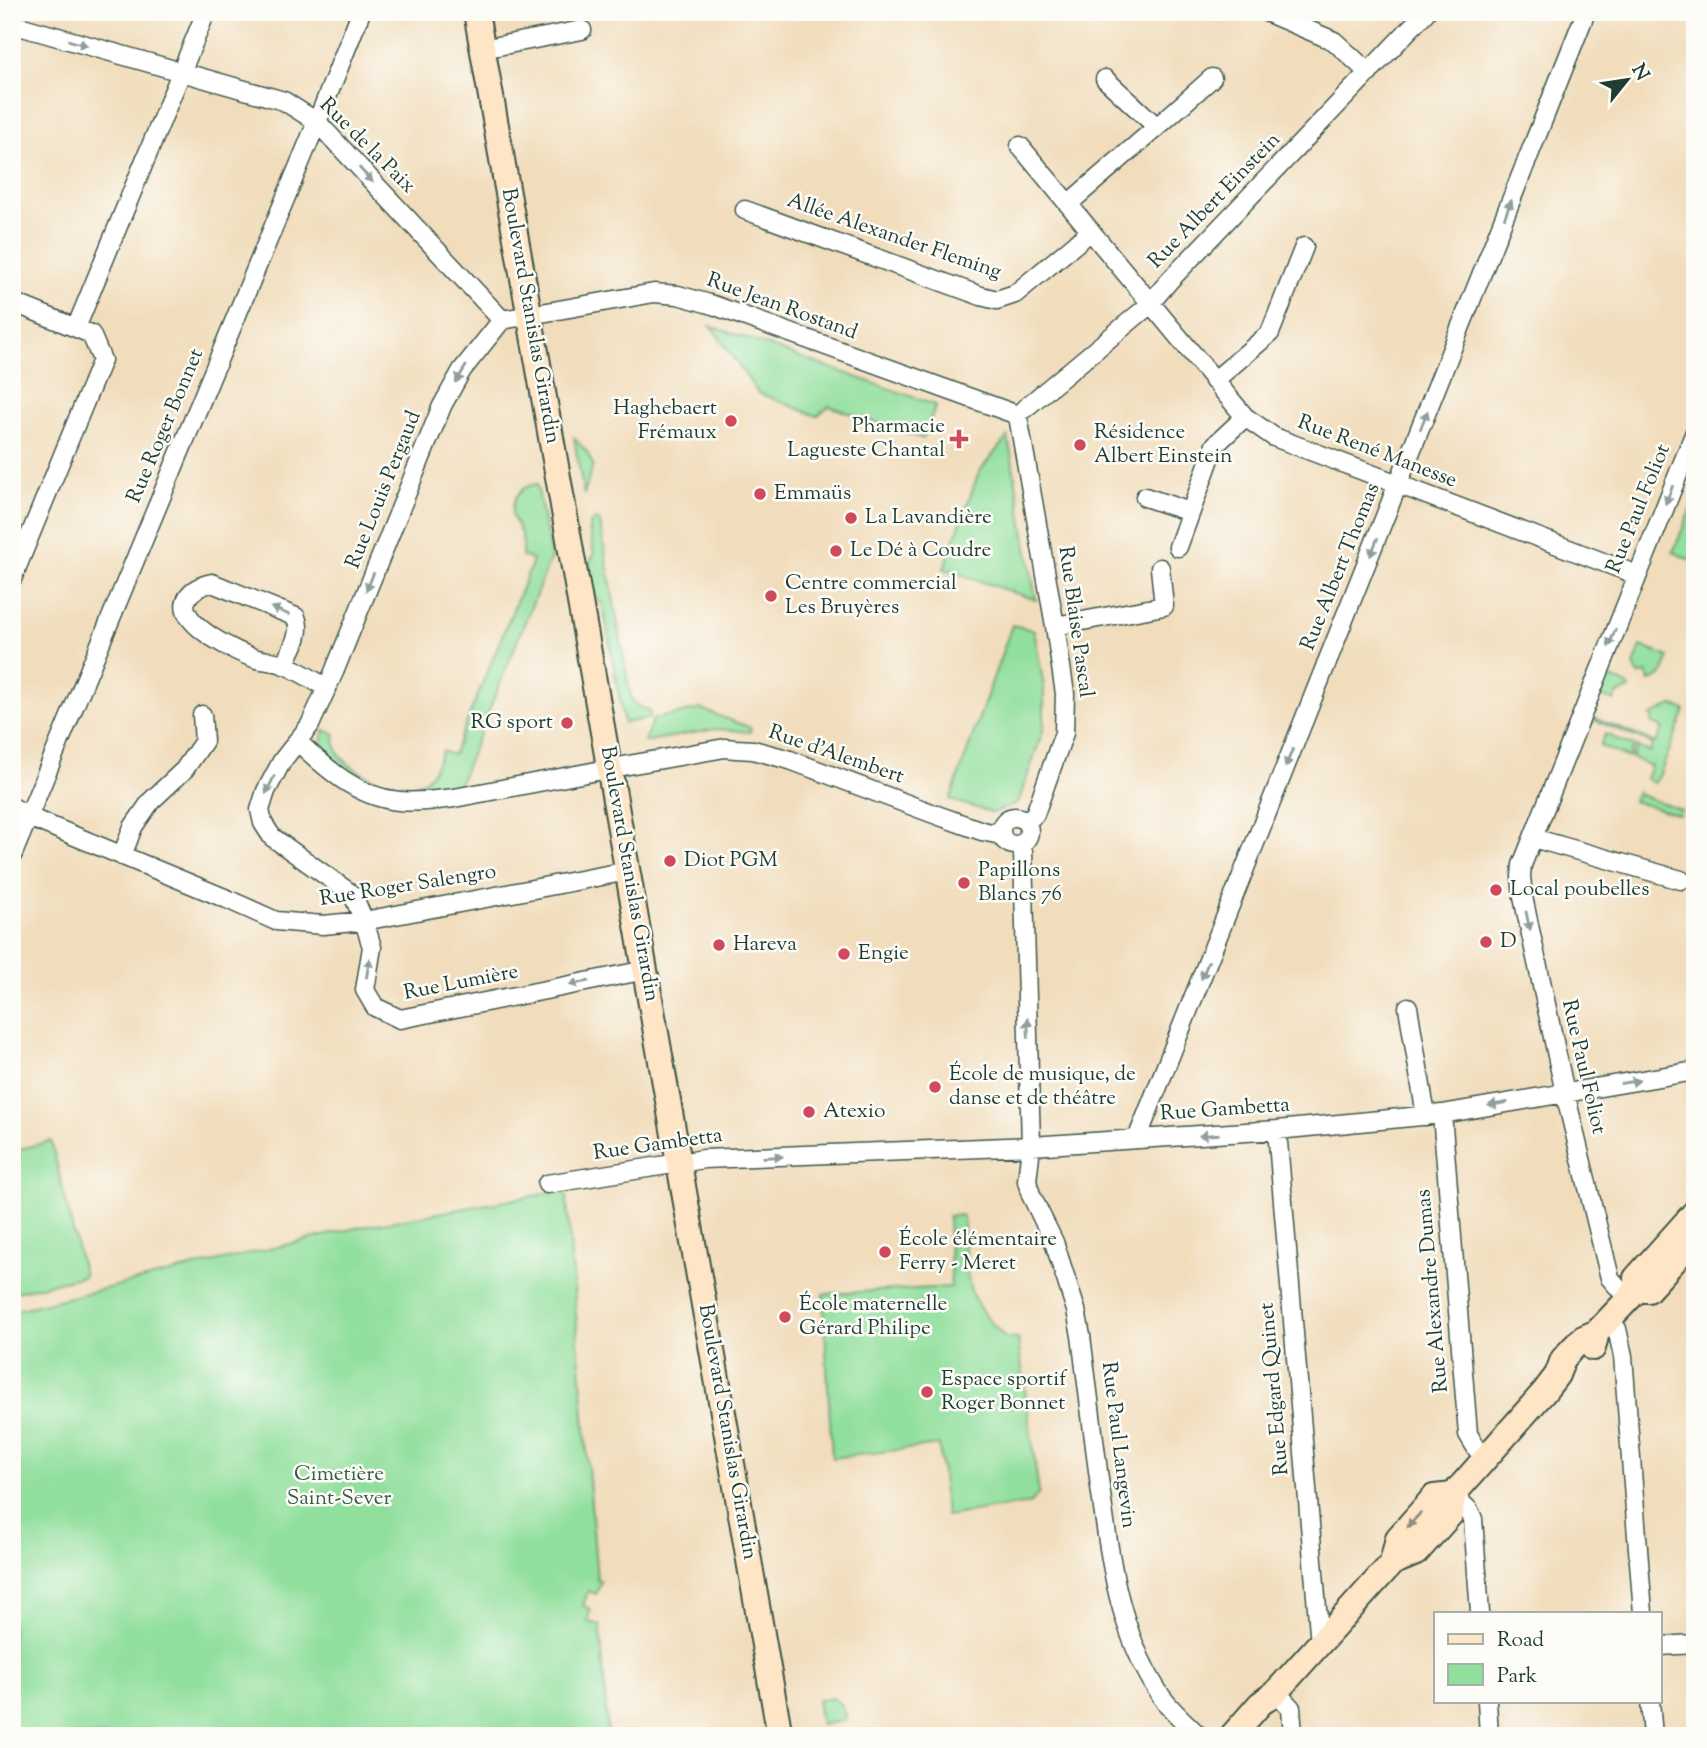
<svg xmlns="http://www.w3.org/2000/svg" width="1707" height="1748" font-family="'Sorts Mill Goudy',serif">
  <rect width="100%" height="100%" fill="#fdfcf7"/>
  <filter id="ink" filterUnits="userSpaceOnUse"><feTurbulence type="fractalNoise" baseFrequency=".0143" numOctaves="2"/><feDisplacementMap in="SourceGraphic" scale="14" xChannelSelector="R" yChannelSelector="G"/><feConvolveMatrix kernelMatrix="1 2 1 2 8 2 1 2 1" color-interpolation-filters="sRGB"/></filter>
  <filter id="wash" filterUnits="userSpaceOnUse"><feTurbulence type="fractalNoise" baseFrequency=".00686" numOctaves="4" result="noise"/><feDisplacementMap in="SourceGraphic" scale="28" xChannelSelector="R" yChannelSelector="G"/><feGaussianBlur stdDeviation="1.57" result="paint"/><feColorMatrix in="noise" values="0 0 0 0 0 0 0 0 0 0 0 0 0 0 0 0 0 1.4 0 .05"/><feComposite in="paint" operator="in"/></filter>
  <g filter="url(#wash)">
    <rect width="100%" height="100%" fill="#f1ddbc"/>
    <!-- green -->
    <path fill="#91df9d" stroke="#588e68" stroke-width="2" d="M 711,326 L 936,405 L 923,439 L 829,406 L 817,416 L 758,393 Z
      M 1008,436 L 1036,600 L 944,569 L 979,472 Z
      M 574,438 L 587,452 L 593,465 L 584,495 Z
      M 535,484 L 537,484 L 551,558 L 457,789 L 427,796 L 370,789 L 325,756 L 322,744 L 324,730 L 335,734 C 335,744 336,752 343,759 C 358,775 402,795 422,782 C 433,776 437,762 442,751 L 453,755 L 533,561 L 522,556 L 523,543 L 521,534 L 512,515 L 513,505 L 516,497 L 524,488 Z
      M 1695,499 L 1695,562 L 1673,552 Z
      M 595,519 L 597,519 L 600,523 L 631,699 L 639,707 L 649,710 L 650,718 L 624,723 L 603,605 L 596,598 L 589,563 L 594,555 L 589,527 Z
      M 1012,625 L 1034,630 L 1044,687 L 1044,728 L 1018,803 L 993,813 L 950,800 Z
      M 1641,646 L 1669,657 L 1661,676 L 1650,681 L 1646,673 L 1639,676 L 1634,665 Z
      M 1607,677 L 1628,685 L 1630,689 L 1616,695 L 1614,701 L 1600,696 Z
      M 1672,705 L 1685,710 L 1658,779 L 1654,782 L 1646,779 L 1651,766 L 1632,758 L 1637,747 L 1650,752 L 1653,744 L 1591,719 L 1592,717 L 1656,743 L 1663,728 L 1651,723 L 1653,718 L 1650,716 Z
      M 701,709 L 751,728 L 750,732 L 716,729 L 644,742 L 653,719 Z
      M 1605,734 L 1634,746 L 1629,758 L 1600,746 Z
      M 1637,791 L 1638,794 L 1681,810 L 1679,815 L 1633,801 Z
      M 51,1141 L 84,1276 L 12,1293 L 12,1151 Z
      M 566,1190 L 597,1579 L 601,1581 L 596,1594 L 588,1591 L 583,1606 L 591,1609 L 587,1621 L 600,1625 L 608,1736 L 12,1736 L 12,1311 L 360,1227 Z
      M 957,1215 L 963,1216 C 965,1242 963,1274 974,1298 C 982,1314 994,1326 1005,1338 L 1018,1339 L 1039,1493 L 1031,1503 L 946,1516 L 939,1445 L 832,1458 L 823,1294 L 951,1287 L 948,1216 Z
      M 833,1698 L 842,1706 L 846,1720 L 821,1725 L 817,1700 Z"/>
  </g>
  <g filter="url(#ink)">
    <g fill="none" stroke-linecap="round" stroke-linejoin="round">
      <!-- minor casing -->
      <g stroke="#3e5548" stroke-width="21">
        <path id="minor" d="M 1266,12 L 1334,41 L 1369,73
          M 12,24 L 284,101 L 317,122 L 502,320
          M 482,49 L 582,30
          M 1105,79 L 1157,127
          M 1020,146 L 1245,417 L 1274,437 L 1637,575
          M 1068,204 L 1157,127 L 1212,78
          M 745,210 L 981,296 L 997,300 L 1015,294 L 1091,231
          M 12,302 L 91,334 L 102,360 L 12,579
          M 502,320 L 462,370 L 442,406 L 334,672 L 310,725 L 282,761 L 266,791 L 260,810 L 263,823 L 272,837 L 353,895 L 364,921 L 372,947 L 365,990 L 375,1007 L 400,1019 L 646,970
          M 502,320 L 654,293 L 678,295 L 713,305 L 1012,413
          M 76,328 L 206,12
          M 1214,381 L 1270,333 L 1304,247
          M 1024,409 L 1147,307 L 1170,280 L 1426,12
          M 1019,422 L 1055,626 L 1065,694 L 1064,733 L 1035,814 L 1026,822
          M 1145,497 L 1190,512
          M 1178,547 L 1215,445 L 1245,417
          M 1055,626 L 1164,606 L 1160,568
          M 284,665 C 291,650 303,633 296,617 L 212,583 C 202,585 190,590 186,601 C 178,625 238,653 257,659 C 265,661 275,661 283,664 C 298,670 313,680 327,688
          M 297,741 C 327,769 357,797 399,801 C 417,803 436,800 454,798 L 634,764 L 725,748 L 736,749 L 753,750 L 790,760 L 934,814 L 982,831 L 1001,835
          M 12,807 L 36,820 L 227,899 L 276,921 L 323,925 L 364,921 L 628,871
          M1001 831a14 14 0 1 1 28 0a14 14 0 1 1-28 0Z
          M 1533,838 L 1681,880
          M 1021,845 L 1023,852 L 1031,1146 L 1027,1181 L 1031,1195 L 1054,1242 L 1076,1310 L 1081,1336 C 1087,1384 1093,1431 1099,1479 C 1109,1553 1117,1628 1159,1693 C 1169,1709 1185,1722 1199,1736
          M 12,856 L 317,122 L 361,12
          M 122,856 L 133,827 L 151,801 L 184,770 L 204,741 L 202,715
          M 1408,1007 L 1426,1116
          M 1442,1114 L 1468,1434 L 1477,1449 L 1486,1458
          M 1277,1130 L 1320,1644
          M 1137,1139 L 1586,12
          M 547,1184 L 704,1159 L 1031,1146 L 1277,1130 L 1442,1114 L 1695,1071
          M 1628,1299 L 1610,1278 L 1565,1093 L 1523,897 L 1521,876 L 1522,865 L 1695,432
          M 1609,1320 L 1617,1329 L 1623,1356 L 1643,1613
          M 1453,1495 L 1469,1510 L 1473,1519 L 1480,1613
          M 1660,1646 L 1695,1644
          M 1276,1692 L 1291,1708 L 1293,1736
          M 1487,1701 L 1489,1736
          M 1650,1701 L 1653,1736"/>
      </g>
      <!-- secondary casing -->
      <g stroke="#3e5548" stroke-width="28">
        <path id="secondary" d="M 476,12 L 780,1736
          M 1637,1290 L 1648,1290 L 1695,1238
          M 1593,1348 L 1597,1332 L 1637,1290 L 1636,1278 L 1695,1212
          M 1392,1563 L 1398,1538 L 1434,1497 L 1453,1495
          M 1232,1736 L 1260,1704 L 1276,1692 L 1392,1563 L 1416,1553 L 1451,1514 L 1453,1495 L 1544,1392 L 1557,1375 L 1563,1359 L 1572,1349 L 1583,1338 L 1597,1332"/>
      </g>
      <!-- minor -->
      <use href="#minor" stroke="#fff" stroke-width="18"/>
      <!-- secondary -->
      <use href="#secondary" stroke="#fee5c5" stroke-width="24"/>
    </g>
    <!-- one-way arrows -->
    <defs><path id="oneway-solid" d="M-6-.8H1V-3.2L6.5 0L1 3.2V.8H-6Z" transform="scale(1.75)"/></defs>
    <g fill="#8f9e9a">
      <use href="#oneway-solid" transform="translate(78 43) rotate(16)"/>
      <use href="#oneway-solid" transform="translate(366 175) rotate(47)"/>
      <use href="#oneway-solid" transform="translate(1508 209) rotate(-68)"/>
      <use href="#oneway-solid" transform="translate(461 374) rotate(122)"/>
      <use href="#oneway-solid" transform="translate(1424 420) rotate(-68)"/>
      <use href="#oneway-solid" transform="translate(1669 495) rotate(112)"/>
      <use href="#oneway-solid" transform="translate(1374 547) rotate(112)"/>
      <use href="#oneway-solid" transform="translate(370 582) rotate(112)"/>
      <use href="#oneway-solid" transform="translate(280 611) rotate(-158)"/>
      <use href="#oneway-solid" transform="translate(1612 638) rotate(112)"/>
      <use href="#oneway-solid" transform="translate(1289 758) rotate(112)"/>
      <use href="#oneway-solid" transform="translate(270 785) rotate(116)"/>
      <use href="#oneway-solid" transform="translate(1528 921) rotate(78)"/>
      <use href="#oneway-solid" transform="translate(368 968) rotate(-81)"/>
      <use href="#oneway-solid" transform="translate(1205 970) rotate(112)"/>
      <use href="#oneway-solid" transform="translate(579 983) rotate(169)"/>
      <use href="#oneway-solid" transform="translate(1028 1028) rotate(-92)"/>
      <use href="#oneway-solid" transform="translate(1630 1082) rotate(-9)"/>
      <use href="#oneway-solid" transform="translate(1498 1104) rotate(170)"/>
      <use href="#oneway-solid" transform="translate(1209 1135) rotate(176)"/>
      <use href="#oneway-solid" transform="translate(773 1157) rotate(-2)"/>
    </g>
    <use fill="#8e917c" href="#oneway-solid" transform="translate(1414 1520) rotate(132)"/>
  </g>
  <!-- markers -->
  <g fill="#d1495b" stroke="#fdfcf7" stroke-width="2.5">
    <circle cx="731" cy="421" r="7"/>
    <path d="M955.5 428.5h7v7h7v7h-7v7h-7v-7h-7v-7h7z"/>
    <circle cx="1080" cy="445" r="7"/>
    <circle cx="760" cy="494" r="7"/>
    <circle cx="851" cy="518" r="7"/>
    <circle cx="836" cy="551" r="7"/>
    <circle cx="771" cy="596" r="7"/>
    <circle cx="567" cy="723" r="7"/>
    <circle cx="670" cy="861" r="7"/>
    <circle cx="964" cy="883" r="7"/>
    <circle cx="1496" cy="890" r="7"/>
    <circle cx="1486" cy="942" r="7"/>
    <circle cx="719" cy="945" r="7"/>
    <circle cx="844" cy="954" r="7"/>
    <circle cx="935" cy="1087" r="7"/>
    <circle cx="809" cy="1112" r="7"/>
    <circle cx="885" cy="1252" r="7"/>
    <circle cx="785" cy="1317" r="7"/>
    <circle cx="927" cy="1392" r="7"/>
  </g>
  <g text-anchor="middle" dominant-baseline="central" stroke-width="5" stroke-linejoin="round" paint-order="stroke">
    <!-- street labels -->
    <g font-size="21" fill="#1f3d34" stroke="#fdfcf7">
      <text transform="translate(367 146) rotate(45)">Rue de la Paix</text>
      <text transform="translate(1215 201) rotate(-46)">Rue Albert Einstein</text>
      <text transform="translate(894 237) rotate(19)">Allée Alexander Fleming</text>
      <text transform="translate(782 307) rotate(20)">Rue Jean Rostand</text>
      <text transform="translate(530 316) rotate(80)">Boulevard Stanislas Girardin</text>
      <text transform="translate(166 426) rotate(-67)">Rue Roger Bonnet</text>
      <text transform="translate(1377 452) rotate(21)">Rue René Manesse</text>
      <text transform="translate(384 490) rotate(-68)">Rue Louis Pergaud</text>
      <text transform="translate(1639 509) rotate(-68)">Rue Paul Foliot</text>
      <text transform="translate(1341 567) rotate(-68)">Rue Albert Thomas</text>
      <text transform="translate(1075 622) rotate(82)">Rue Blaise Pascal</text>
      <text transform="translate(836 755) rotate(19)">Rue d'Alembert</text>
      <text transform="translate(629 874) rotate(80)">Boulevard Stanislas Girardin</text>
      <text transform="translate(408 886) rotate(-9)">Rue Roger Salengro</text>
      <text transform="translate(461 983) rotate(-11)">Rue Lumière</text>
      <text transform="translate(1583 1067) rotate(77)">Rue Paul Foliot</text>
      <text transform="translate(1225 1110) rotate(-4)">Rue Gambetta</text>
      <text transform="translate(658 1145) rotate(-8)">Rue Gambetta</text>
      <text transform="translate(1433 1291) rotate(-95)">Rue Alexandre Dumas</text>
      <text transform="translate(1275 1389) rotate(-95)">Rue Edgard Quinet</text>
      <text transform="translate(727 1432) rotate(80)">Boulevard Stanislas Girardin</text>
      <text transform="translate(1118 1445) rotate(83)">Rue Paul Langevin</text>
    </g>
    <!-- poi labels -->
    <g font-size="21" fill="#1f3d34" stroke="#fdfcf7" text-anchor="start">
      <text x="717" y="409" text-anchor="end">Haghebaert<tspan x="717" dy="24">Frémaux</tspan></text>
      <text x="945" y="427" text-anchor="end">Pharmacie<tspan x="945" dy="24">Lagueste Chantal</tspan></text>
      <text x="1094" y="433">Résidence<tspan x="1094" dy="24">Albert Einstein</tspan></text>
      <text x="774" y="494">Emmaüs</text>
      <text x="865" y="518">La Lavandière</text>
      <text x="850" y="551">Le Dé à Coudre</text>
      <text x="785" y="584">Centre commercial<tspan x="785" dy="24">Les Bruyères</tspan></text>
      <text x="553" y="723" text-anchor="end">RG sport</text>
      <text x="684" y="861">Diot PGM</text>
      <text x="978" y="871">Papillons<tspan x="978" dy="24">Blancs 76</tspan></text>
      <text x="1510" y="890">Local poubelles</text>
      <text x="1500" y="942">D</text>
      <text x="733" y="945">Hareva</text>
      <text x="858" y="954">Engie</text>
      <text x="949" y="1075">École de musique, de<tspan x="949" dy="24">danse et de théâtre</tspan></text>
      <text x="823" y="1112">Atexio</text>
      <text x="899" y="1240">École élémentaire<tspan x="899" dy="24">Ferry - Meret</tspan></text>
      <text x="799" y="1305">École maternelle<tspan x="799" dy="24">Gérard Philipe</tspan></text>
      <text x="941" y="1380">Espace sportif<tspan x="941" dy="24">Roger Bonnet</tspan></text>
    </g>
    <!-- park labels -->
    <g font-size="21" fill="#365d49" stroke="#fdfcf7">
      <text x="339" y="1475">Cimetière<tspan x="339" dy="24">Saint-Sever</tspan></text>
    </g>
  </g>
  <!-- margin -->
  <rect width="1707" height="1748" fill="none" stroke="#fdfcf7" stroke-width="42"/>
  <!-- legend -->
  <rect x="1434" y="1612" width="228" height="91" fill="#fdfcf7" stroke="#a4b0a9" stroke-width="2"/>
  <rect x="1448" y="1634" width="35" height="10" fill="#fee5c5" stroke="#a4b0a9" stroke-width="2"/>
  <text x="1497" y="1646" font-size="21" fill="#1f3d34">Road</text>
  <rect x="1448" y="1664" width="35" height="21" fill="#91df9d" stroke="#a4b0a9" stroke-width="2"/>
  <text x="1497" y="1682" font-size="21" fill="#1f3d34">Park</text>
  <!-- north arrow -->
  <g transform="translate(1627 80) rotate(60)" stroke="#fdfcf7" stroke-width="5" paint-order="stroke">
  <path d="M0-5L12 26L0 18L-12 26Z" fill="#1f3d34"/>
  <text y="-10" font-size="19" font-weight="bold" text-anchor="middle" fill="#1f3d34">N</text>
  </g>
</svg>
